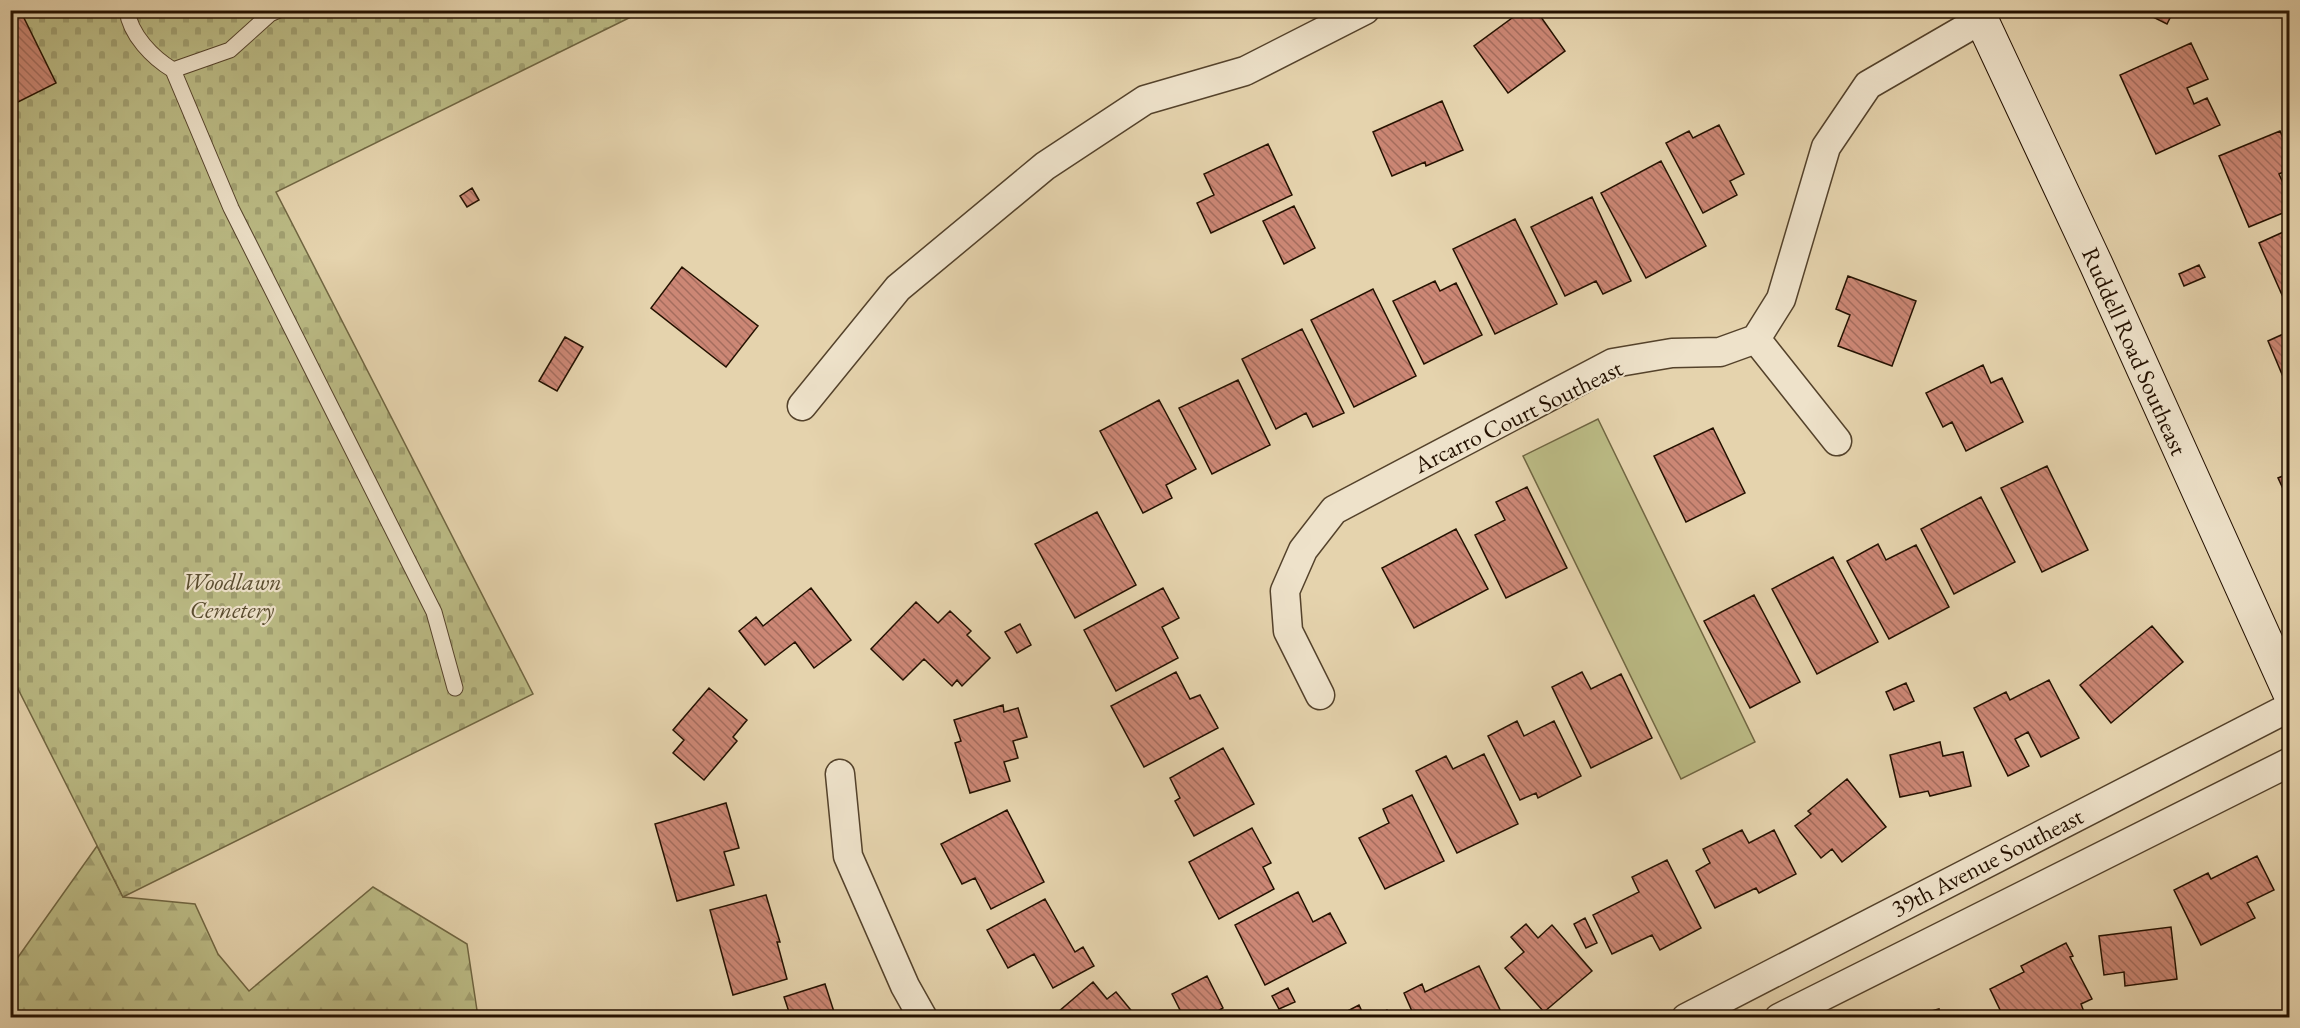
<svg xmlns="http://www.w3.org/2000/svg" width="2300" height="1028" font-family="'EB Garamond',serif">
  <defs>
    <pattern id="forest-firs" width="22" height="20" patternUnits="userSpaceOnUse" patternTransform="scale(1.5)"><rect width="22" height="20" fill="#bbbb85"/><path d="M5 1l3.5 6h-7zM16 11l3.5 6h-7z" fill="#a1a071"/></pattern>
    <pattern id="cemetery-stones" width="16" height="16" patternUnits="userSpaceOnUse" patternTransform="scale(1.5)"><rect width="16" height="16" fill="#bbbb85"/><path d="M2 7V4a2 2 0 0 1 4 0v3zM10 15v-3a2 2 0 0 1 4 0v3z" fill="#a1a071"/></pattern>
    <pattern id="building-back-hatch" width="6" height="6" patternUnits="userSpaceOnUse" patternTransform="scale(1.5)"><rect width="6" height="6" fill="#cc8775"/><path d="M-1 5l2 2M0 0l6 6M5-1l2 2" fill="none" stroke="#a56d5e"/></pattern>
  </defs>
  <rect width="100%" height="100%" fill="#e5d3ad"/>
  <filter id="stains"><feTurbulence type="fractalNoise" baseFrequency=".00333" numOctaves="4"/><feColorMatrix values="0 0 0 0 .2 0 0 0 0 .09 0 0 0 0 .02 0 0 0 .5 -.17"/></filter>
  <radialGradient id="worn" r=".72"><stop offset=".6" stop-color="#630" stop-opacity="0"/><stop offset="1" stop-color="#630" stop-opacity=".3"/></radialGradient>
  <!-- forest -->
  <path fill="url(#forest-firs)" stroke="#706642" stroke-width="1.5" d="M 97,846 L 123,897 L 195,904 L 218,954 L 249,991 L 373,887 L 467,944 L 478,1017 L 11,1018 L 11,967 Z"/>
  <!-- cemetery -->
  <path fill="url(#cemetery-stones)" stroke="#706642" stroke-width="1.5" d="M 11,11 L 643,11 L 276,192 L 533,694 L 123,897 L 11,675 Z"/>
  <!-- park -->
  <path fill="#bbbb85" stroke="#706642" stroke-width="1.5" d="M 1598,419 L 1755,742 L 1681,779 L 1523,456 Z"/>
  <!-- building -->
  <path fill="url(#building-back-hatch)" stroke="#241100" stroke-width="1.5" d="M 10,10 L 20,10 L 56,83 L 10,106 Z
    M 1523,10 L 1536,10 L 1565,51 L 1508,93 L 1474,46 Z
    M 2139,10 L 2174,10 L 2167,24 Z
    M 2191,43 L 2208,79 L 2187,88 L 2194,104 L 2207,98 L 2220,125 L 2156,154 L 2120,75 Z
    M 1442,101 L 1463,150 L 1426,166 L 1425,162 L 1392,176 L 1373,132 Z
    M 1719,125 L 1744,174 L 1730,181 L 1737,195 L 1703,213 L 1666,143 L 1689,131 L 1693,138 Z
    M 2280,131 L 2290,154 L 2290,169 L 2279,174 L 2290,199 L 2290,210 L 2249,227 L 2219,156 Z
    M 1268,144 L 1292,195 L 1211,233 L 1197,203 L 1214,195 L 1204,174 Z
    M 1661,161 L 1706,246 L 1646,278 L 1601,193 Z
    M 472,188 L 479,200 L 467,207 L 460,196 Z
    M 1592,197 L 1631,281 L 1603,294 L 1596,281 L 1565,296 L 1531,227 Z
    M 1294,206 L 1315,248 L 1284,264 L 1263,221 Z
    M 1515,219 L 1557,304 L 1495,334 L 1453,249 Z
    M 2290,229 L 2290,313 L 2259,243 Z
    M 2199,265 L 2205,277 L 2184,286 L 2179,274 Z
    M 682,267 L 758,326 L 726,367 L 651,308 Z
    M 1848,276 L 1916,301 L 1892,366 L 1838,346 L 1850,315 L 1836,309 Z
    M 1435,281 L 1440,291 L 1456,283 L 1482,335 L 1424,364 L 1393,301 Z
    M 1373,289 L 1416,376 L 1354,407 L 1311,320 Z
    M 1302,329 L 1344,413 L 1313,427 L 1306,413 L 1276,429 L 1242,359 Z
    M 2290,331 L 2290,377 L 2284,379 L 2268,341 Z
    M 565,337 L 583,347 L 557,391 L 539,381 Z
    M 1983,365 L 1991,383 L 2002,378 L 2023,422 L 1966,451 L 1952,422 L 1943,427 L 1926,393 Z
    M 1238,380 L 1270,445 L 1212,474 L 1179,408 Z
    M 1159,400 L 1196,469 L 1166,485 L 1172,498 L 1143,513 L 1100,431 Z
    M 1713,428 L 1745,493 L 1686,522 L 1654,456 Z
    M 2047,466 L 2088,550 L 2042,572 L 2001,488 Z
    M 2290,473 L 2290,491 L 2285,493 L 2278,478 Z
    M 1527,487 L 1567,568 L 1506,598 L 1475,535 L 1505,520 L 1496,502 Z
    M 1981,497 L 2015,562 L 1954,594 L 1921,529 Z
    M 1097,512 L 1136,585 L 1075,618 L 1035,544 Z
    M 1456,529 L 1488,589 L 1414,628 L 1382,568 Z
    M 1878,544 L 1886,560 L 1916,545 L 1949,607 L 1889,639 L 1847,561 Z
    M 1833,557 L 1878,642 L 1817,674 L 1772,589 Z
    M 811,588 L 851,640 L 814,668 L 795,642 L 765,665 L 739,631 L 756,617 L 763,626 Z
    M 1163,588 L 1179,618 L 1162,627 L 1178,658 L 1116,691 L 1084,630 Z
    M 1754,595 L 1800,682 L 1750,708 L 1704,621 Z
    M 916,602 L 938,623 L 950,611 L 971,631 L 967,635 L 990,658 L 962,686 L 957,680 L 952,686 L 924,659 L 903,680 L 871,649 Z
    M 1020,624 L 1031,645 L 1017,653 L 1005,632 Z
    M 2152,626 L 2183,662 L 2111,723 L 2080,685 Z
    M 1176,672 L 1190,699 L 1200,695 L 1218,728 L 1144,767 L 1111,706 Z
    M 1582,672 L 1591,689 L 1621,674 L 1652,738 L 1591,768 L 1552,687 Z
    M 2049,680 L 2079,738 L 2041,757 L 2028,732 L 2015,739 L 2029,766 L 2008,776 L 1974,708 L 2006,692 L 2010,700 Z
    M 1906,683 L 1914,701 L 1894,710 L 1886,692 Z
    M 709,688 L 747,720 L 733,737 L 737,741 L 704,780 L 673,753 L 684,740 L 673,730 Z
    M 1003,705 L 1004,712 L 1018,708 L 1027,737 L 1013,741 L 1018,758 L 1004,762 L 1010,781 L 970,793 L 955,743 L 961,741 L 954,720 Z
    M 1517,721 L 1524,736 L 1554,721 L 1581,776 L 1538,798 L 1536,793 L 1520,800 L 1488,736 Z
    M 1940,742 L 1943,756 L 1963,752 L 1971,786 L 1930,796 L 1928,791 L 1900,797 L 1890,755 Z
    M 1223,748 L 1254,804 L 1194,836 L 1175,801 L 1180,798 L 1170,778 Z
    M 1484,754 L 1518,824 L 1457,853 L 1416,771 L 1446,756 L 1453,769 Z
    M 1847,779 L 1886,827 L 1842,862 L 1832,849 L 1821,858 L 1795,826 L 1811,814 L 1808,811 Z
    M 1412,795 L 1444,861 L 1385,889 L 1359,838 L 1389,823 L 1383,809 Z
    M 726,803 L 739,848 L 724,852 L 734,885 L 677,901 L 655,824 Z
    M 1007,810 L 1044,882 L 991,909 L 975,878 L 962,884 L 941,844 Z
    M 1252,828 L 1271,863 L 1263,867 L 1274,889 L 1219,919 L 1189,862 Z
    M 1742,830 L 1749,843 L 1774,830 L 1796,874 L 1759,893 L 1756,888 L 1715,908 L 1696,871 L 1710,863 L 1703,849 Z
    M 2257,856 L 2274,890 L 2247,903 L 2255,918 L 2201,945 L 2174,890 L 2208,873 L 2211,879 Z
    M 1667,860 L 1701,928 L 1660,950 L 1652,935 L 1612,954 L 1593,915 L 1639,892 L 1632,877 Z
    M 1298,892 L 1313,922 L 1330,913 L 1346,943 L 1265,985 L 1235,925 Z
    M 766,895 L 780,942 L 777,942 L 787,979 L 733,995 L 710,910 Z
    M 1045,899 L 1075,952 L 1083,947 L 1094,966 L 1053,988 L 1034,954 L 1008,968 L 987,930 Z
    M 1585,918 L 1597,943 L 1586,948 L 1574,924 Z
    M 1526,924 L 1538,938 L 1552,925 L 1592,971 L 1544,1012 L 1505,968 L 1524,952 L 1511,937 Z
    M 2171,927 L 2177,979 L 2125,986 L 2124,972 L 2104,975 L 2099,936 Z
    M 2066,943 L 2073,956 L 2070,957 L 2092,999 L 2081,1004 L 2084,1012 L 2073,1018 L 2004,1018 L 1990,989 L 2024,972 L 2021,966 Z
    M 1479,966 L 1504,1018 L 1415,1018 L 1404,993 L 1422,984 L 1425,992 Z
    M 1207,976 L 1223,1008 L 1206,1018 L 1184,1018 L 1172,994 Z
    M 1093,982 L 1107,999 L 1116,992 L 1134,1014 L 1129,1018 L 1051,1018 Z
    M 825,984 L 836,1018 L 791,1018 L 784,997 Z
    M 1288,988 L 1295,1002 L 1279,1009 L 1272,996 Z
    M 1359,1005 L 1365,1018 L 1334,1018 Z
    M 1939,1009 L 1941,1018 L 1906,1018 Z
    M 1387,1010 L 1391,1018 L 1373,1018 Z"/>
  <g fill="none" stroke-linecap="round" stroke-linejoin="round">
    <!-- service casing -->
    <g stroke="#54422b" stroke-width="17">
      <path id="service" d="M 127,10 C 130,35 153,58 173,70 L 231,208 L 434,612 L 455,688
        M 173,70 L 230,50 L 270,14 L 279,10"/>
    </g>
    <!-- minor casing -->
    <g stroke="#54422b" stroke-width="31">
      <path id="minor" d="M 1756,339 L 1837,441
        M 802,406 L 898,288 L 1045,166 L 1145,100 L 1245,71 L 1365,10
        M 1320,695 L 1288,631 L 1285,591 L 1303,550 L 1334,510 L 1613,363 L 1672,353 L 1720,352 L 1756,339 L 1781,299 L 1826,147 L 1868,85 L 1982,19
        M 840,774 L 848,856 L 905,986 L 923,1018
        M 1686,1018 L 2290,707
        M 1779,1018 L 2290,762"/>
    </g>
    <!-- secondary casing -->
    <g stroke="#241100" stroke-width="35">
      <path id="secondary" d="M 1977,10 L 2096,264 L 2290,694"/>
    </g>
    <!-- service -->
    <use href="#service" stroke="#eee2ca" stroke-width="15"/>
    <!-- minor -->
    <use href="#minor" stroke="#eee2ca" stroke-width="28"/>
    <!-- secondary -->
    <use href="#secondary" stroke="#eee2ca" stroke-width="33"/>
  </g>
  <g text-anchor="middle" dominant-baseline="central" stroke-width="4.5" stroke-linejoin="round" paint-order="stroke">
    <!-- street labels -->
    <g font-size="24" fill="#241100" stroke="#eee2ca">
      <text transform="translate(2135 351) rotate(66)">Ruddell Road Southeast</text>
      <text transform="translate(1518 416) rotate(-26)">Arcarro Court Southeast</text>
      <text transform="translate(1987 862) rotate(-27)">39th Avenue Southeast</text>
    </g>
    <!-- park labels -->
    <g font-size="24" font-style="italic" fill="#594c2f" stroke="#eee2ca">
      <text x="232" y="581">Woodlawn<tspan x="232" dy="28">Cemetery</tspan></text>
    </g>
  </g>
  <!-- margin -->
  <rect width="2300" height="1028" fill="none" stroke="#e5d3ad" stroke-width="36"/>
  <rect x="12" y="12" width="2276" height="1004" fill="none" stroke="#241100" stroke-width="3"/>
  <rect x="18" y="18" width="2264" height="992" fill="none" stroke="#241100" stroke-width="1.5"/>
  <rect width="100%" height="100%" filter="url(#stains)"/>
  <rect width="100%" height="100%" fill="url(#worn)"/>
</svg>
